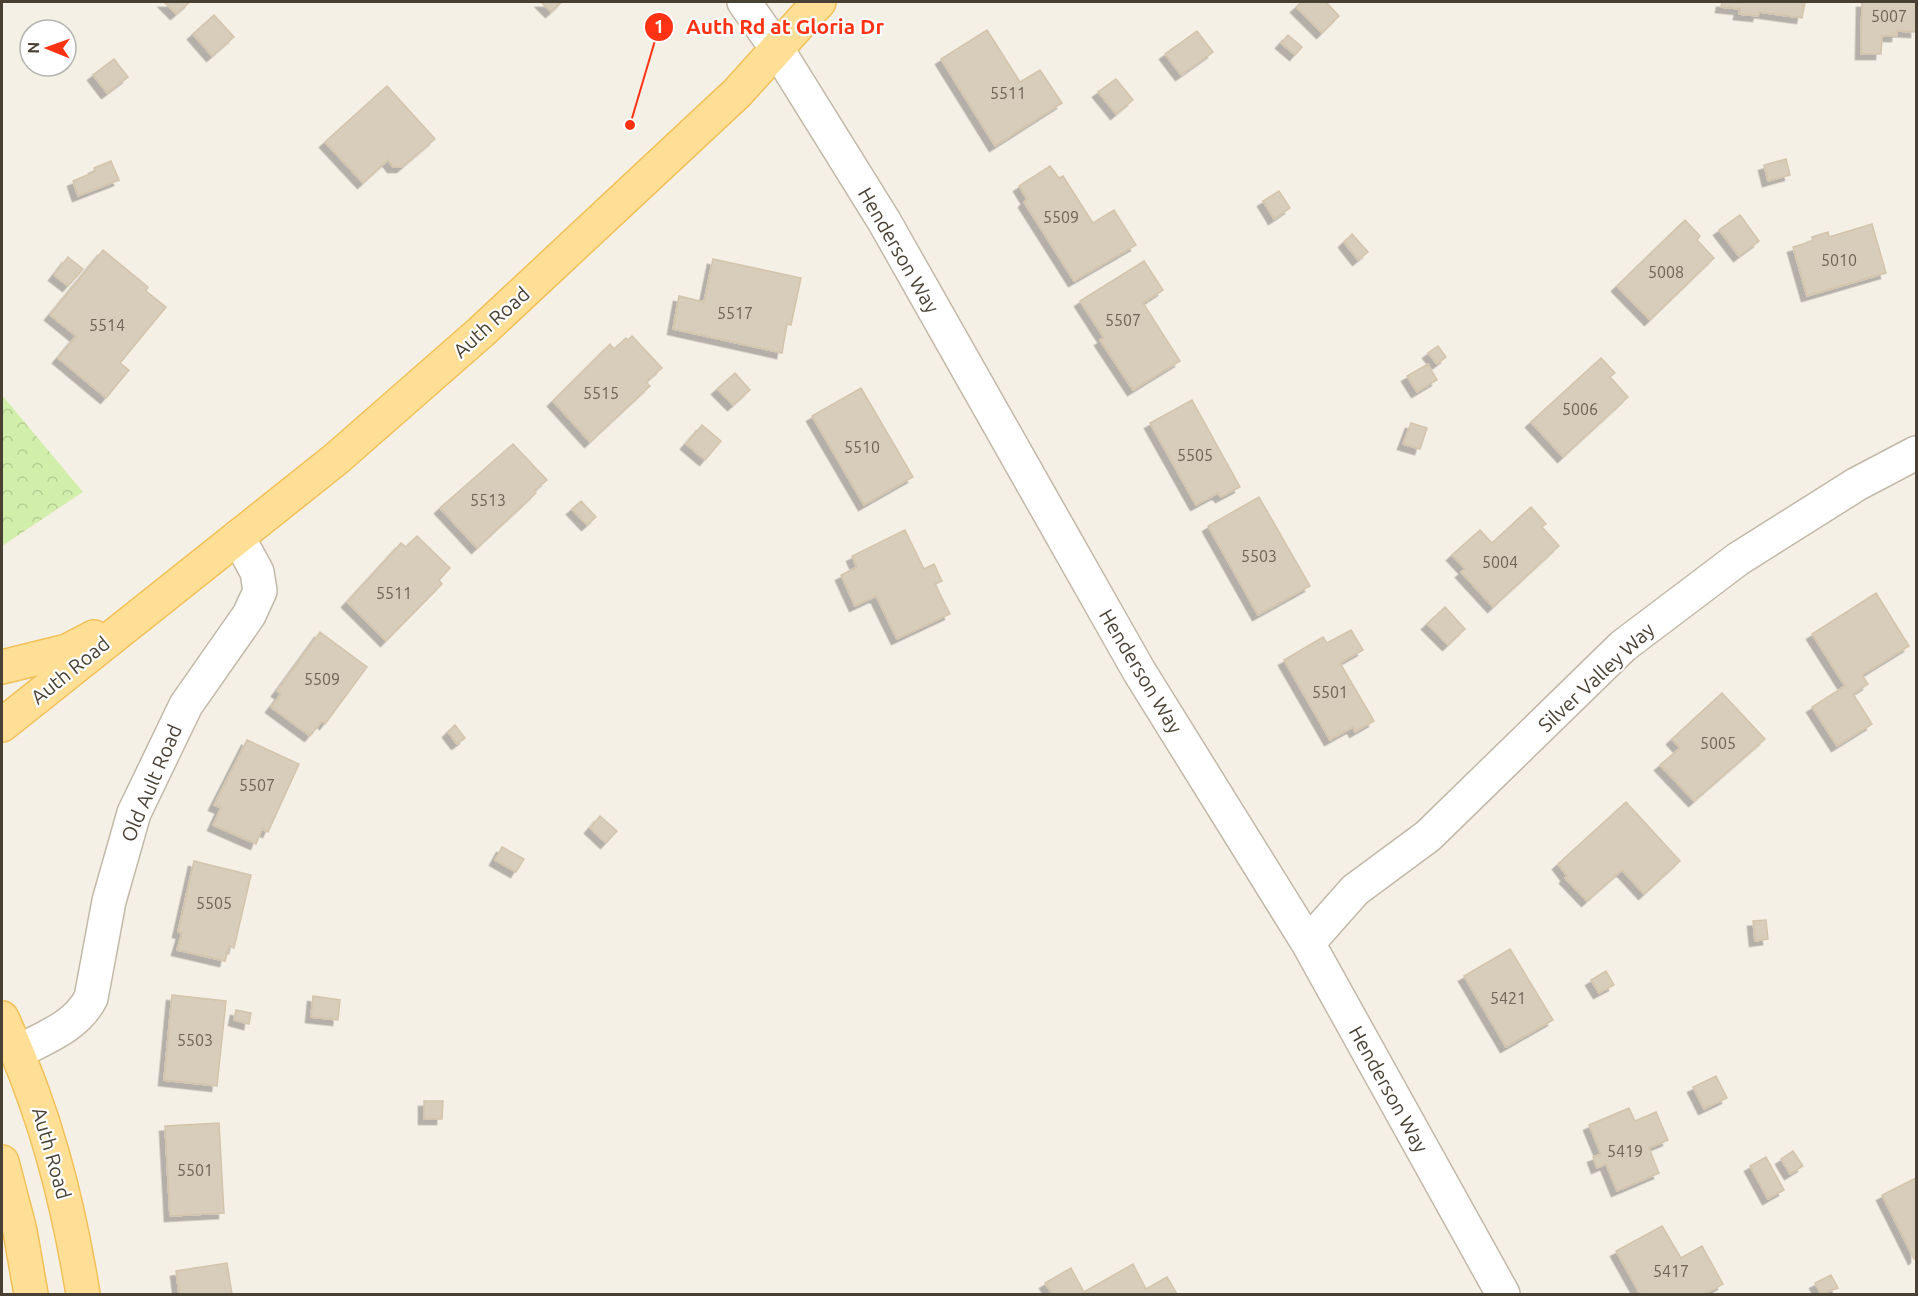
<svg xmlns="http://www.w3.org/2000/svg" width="1918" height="1296" font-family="Ubuntu,sans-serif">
  <defs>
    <pattern id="forest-crowns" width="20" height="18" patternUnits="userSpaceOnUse" patternTransform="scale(1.5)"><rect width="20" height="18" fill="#d1eeaa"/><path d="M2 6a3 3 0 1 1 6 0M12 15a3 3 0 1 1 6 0" fill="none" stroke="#b5cd93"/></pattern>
    <filter id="shadow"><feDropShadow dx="-5.5" dy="5.5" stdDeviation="0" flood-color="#0004"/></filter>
  </defs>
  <rect width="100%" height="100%" fill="#f5f0e6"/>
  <!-- forest -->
  <path fill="url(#forest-crowns)" d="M 2,395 L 83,492 L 2,546 Z"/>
  <!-- building -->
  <path fill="#d8ccba" stroke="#d4c4ac" stroke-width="1.5" filter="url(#shadow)" d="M 164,2 L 190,2 L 176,14 Z
    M 541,2 L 562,2 L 551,12 Z
    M 1302,2 L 1326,2 L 1339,16 L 1322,33 L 1296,7 Z
    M 1722,2 L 1805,2 L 1802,18 L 1759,12 L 1758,16 L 1739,14 L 1740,9 L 1721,7 Z
    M 1862,2 L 1916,2 L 1916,32 L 1897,31 L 1897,36 L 1882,36 L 1881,54 L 1861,54 Z
    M 214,15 L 234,37 L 212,56 L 193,34 Z
    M 987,30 L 1020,82 L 1040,70 L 1062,103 L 995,146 L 941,59 Z
    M 1197,31 L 1213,52 L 1181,75 L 1165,54 Z
    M 1288,35 L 1302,47 L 1295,55 L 1281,43 Z
    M 114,59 L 128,77 L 107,93 L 93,75 Z
    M 1116,79 L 1133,100 L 1116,114 L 1098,92 Z
    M 387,86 L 435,139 L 402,167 L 393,167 L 388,160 L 363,183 L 325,142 Z
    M 1786,159 L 1790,175 L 1768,181 L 1764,165 Z
    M 111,161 L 119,180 L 78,196 L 73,181 L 95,172 L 94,168 Z
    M 1050,166 L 1059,178 L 1063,176 L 1093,223 L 1114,210 L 1136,245 L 1074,281 L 1024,202 L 1027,199 L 1019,186 Z
    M 1279,191 L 1290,208 L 1274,219 L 1263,201 Z
    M 1740,215 L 1759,241 L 1739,256 L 1719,230 Z
    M 1685,220 L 1700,236 L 1697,240 L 1714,258 L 1650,320 L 1617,286 Z
    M 1872,224 L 1886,273 L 1807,296 L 1793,247 L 1813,241 L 1812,237 L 1828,232 L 1829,237 Z
    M 1352,234 L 1368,252 L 1358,260 L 1344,242 Z
    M 103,250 L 148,287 L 146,291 L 166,307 L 120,363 L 129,370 L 106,398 L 58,358 L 76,336 L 50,315 Z
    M 68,257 L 83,269 L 68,286 L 54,275 Z
    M 713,259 L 801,278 L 791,325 L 787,324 L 782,353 L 673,329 L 679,296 L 704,302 Z
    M 1144,261 L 1163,290 L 1143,303 L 1180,361 L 1133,390 L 1100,340 L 1104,338 L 1080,301 Z
    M 632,336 L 662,368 L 646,382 L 650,386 L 590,442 L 553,401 L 610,344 L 614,349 L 626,338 L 628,340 Z
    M 1438,346 L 1446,357 L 1437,364 L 1428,353 Z
    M 1601,358 L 1615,373 L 1610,377 L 1628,397 L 1563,457 L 1531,422 Z
    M 1428,364 L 1437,380 L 1417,392 L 1407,376 Z
    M 735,373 L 750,390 L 733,405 L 717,389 Z
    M 861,388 L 913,477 L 864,505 L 812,416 Z
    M 1192,400 L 1240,487 L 1221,497 L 1218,493 L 1196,505 L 1150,423 Z
    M 1411,423 L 1427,428 L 1420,449 L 1403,444 Z
    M 702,425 L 721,441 L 705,460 L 686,444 Z
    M 513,444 L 547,480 L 534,491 L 536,493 L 477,548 L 440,508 Z
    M 1259,497 L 1310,586 L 1258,615 L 1208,526 Z
    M 581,501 L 596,517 L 587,525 L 572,509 Z
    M 1531,507 L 1546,524 L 1542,527 L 1559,546 L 1493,607 L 1461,572 L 1465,569 L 1452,555 L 1480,530 L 1492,543 Z
    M 905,530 L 924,569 L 934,564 L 942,581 L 935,584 L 950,614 L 897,639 L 876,596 L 855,606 L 841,575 L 857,567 L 852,556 Z
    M 417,536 L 450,568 L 439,580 L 442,584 L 386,641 L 347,602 L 401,543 L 406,547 Z
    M 1876,593 L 1909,646 L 1862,675 L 1868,684 L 1853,694 L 1872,724 L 1837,746 L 1812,707 L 1845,686 L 1812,634 Z
    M 1445,607 L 1465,629 L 1448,645 L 1427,624 Z
    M 1351,630 L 1363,650 L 1340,663 L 1374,721 L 1355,732 L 1353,727 L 1330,740 L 1284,660 L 1323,637 L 1327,643 Z
    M 320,632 L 367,667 L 325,724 L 322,721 L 310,736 L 271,707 L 281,694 L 277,691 Z
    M 1722,693 L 1765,739 L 1694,801 L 1660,765 L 1680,748 L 1672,739 Z
    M 455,725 L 465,738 L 457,744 L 448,732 Z
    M 247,740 L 299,764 L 268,832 L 262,829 L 256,844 L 213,825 L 221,808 L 214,805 Z
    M 1626,802 L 1680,861 L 1644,894 L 1622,870 L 1587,901 L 1565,878 L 1567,876 L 1558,864 Z
    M 600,816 L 617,831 L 606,843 L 590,828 Z
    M 502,847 L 524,859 L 516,872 L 495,860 Z
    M 194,861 L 251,875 L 234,948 L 229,946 L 225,961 L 177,950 L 182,933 L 178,932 Z
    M 1766,920 L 1768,939 L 1755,941 L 1753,921 Z
    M 1510,949 L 1553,1020 L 1506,1047 L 1464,976 Z
    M 1606,971 L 1614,985 L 1599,993 L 1591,980 Z
    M 172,995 L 226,1001 L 217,1086 L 164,1080 Z
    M 313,996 L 340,1000 L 338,1020 L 311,1017 Z
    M 236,1010 L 251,1013 L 249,1024 L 234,1020 Z
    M 1716,1076 L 1727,1098 L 1704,1109 L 1693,1087 Z
    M 424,1101 L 443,1101 L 442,1119 L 424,1119 Z
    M 1629,1108 L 1635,1121 L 1656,1112 L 1668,1140 L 1649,1148 L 1659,1173 L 1617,1191 L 1606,1164 L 1597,1168 L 1593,1157 L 1601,1154 L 1589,1125 Z
    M 219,1123 L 224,1213 L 170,1216 L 165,1126 Z
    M 1793,1151 L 1803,1166 L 1790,1174 L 1781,1159 Z
    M 1766,1157 L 1784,1190 L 1768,1199 L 1750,1166 Z
    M 1916,1178 L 1916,1257 L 1914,1259 L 1882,1195 Z
    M 1662,1226 L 1681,1258 L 1702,1246 L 1723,1284 L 1705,1294 L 1640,1294 L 1616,1251 Z
    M 227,1263 L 232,1294 L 179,1294 L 176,1271 Z
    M 1133,1264 L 1146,1289 L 1167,1277 L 1177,1294 L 1052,1294 L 1045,1283 L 1071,1268 L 1084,1292 Z
    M 1831,1275 L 1838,1288 L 1821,1294 L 1815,1283 Z"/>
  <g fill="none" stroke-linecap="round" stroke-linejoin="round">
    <!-- minor casing -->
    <g stroke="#c2b8a7" stroke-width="36">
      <path id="minor" d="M 744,2 L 777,49 L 884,221 L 1139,671 L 1308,943 L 1503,1294
        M 1308,943 L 1355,890 L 1428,836 L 1623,646 L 1738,559 L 1857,484 L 1916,453
        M 18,1052 C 45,1037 76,1027 91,998 L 109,901 L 134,813 L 186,705 L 249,615 L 260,591 L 257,572 L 238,537"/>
    </g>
    <!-- major casing -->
    <g stroke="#f2c057" stroke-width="36">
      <path id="major" d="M 2,667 L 67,651 L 94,637
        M 2,725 L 336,459 L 481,332 L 737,93 L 819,2
        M 2,1018 C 44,1109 67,1196 83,1294
        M 2,1162 L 20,1231 L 31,1294"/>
    </g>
    <!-- minor -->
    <use href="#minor" stroke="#fff" stroke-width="33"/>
    <!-- major -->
    <use href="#major" stroke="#ffdf95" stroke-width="33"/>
  </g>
  <g text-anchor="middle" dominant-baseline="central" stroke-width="4.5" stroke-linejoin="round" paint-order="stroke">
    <!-- number labels -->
    <g font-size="16" fill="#6d6356">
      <text x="1889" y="16">5007</text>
      <text x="1008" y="93">5511</text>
      <text x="1061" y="217">5509</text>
      <text x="1839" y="260">5010</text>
      <text x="1666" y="272">5008</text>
      <text x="735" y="313">5517</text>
      <text x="1123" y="320">5507</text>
      <text x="107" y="325">5514</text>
      <text x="601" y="393">5515</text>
      <text x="1580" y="409">5006</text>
      <text x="862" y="447">5510</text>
      <text x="1195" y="455">5505</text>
      <text x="488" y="500">5513</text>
      <text x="1259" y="556">5503</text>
      <text x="1500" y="562">5004</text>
      <text x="394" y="593">5511</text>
      <text x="322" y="679">5509</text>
      <text x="1330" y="692">5501</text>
      <text x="1718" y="743">5005</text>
      <text x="257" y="785">5507</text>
      <text x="214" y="903">5505</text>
      <text x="1508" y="998">5421</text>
      <text x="195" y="1040">5503</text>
      <text x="1625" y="1151">5419</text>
      <text x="195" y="1170">5501</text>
      <text x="1671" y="1271">5417</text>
    </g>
    <!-- street labels -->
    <g font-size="20" fill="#494034" stroke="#fff">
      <text transform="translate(899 250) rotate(60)">Henderson Way</text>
      <text transform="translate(491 322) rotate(-42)">Auth Road</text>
      <text transform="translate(70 670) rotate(-39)">Auth Road</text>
      <text transform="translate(1141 671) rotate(59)">Henderson Way</text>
      <text transform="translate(1596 677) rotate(-43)">Silver Valley Way</text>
      <text transform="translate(151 783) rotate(-67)">Old Ault Road</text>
      <text transform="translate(1389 1089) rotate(61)">Henderson Way</text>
      <text transform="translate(52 1153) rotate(74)">Auth Road</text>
    </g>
  </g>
  <!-- callouts -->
  <path fill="none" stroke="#ff3213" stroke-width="2" d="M630 125L659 27"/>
  <g fill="#ff3213" stroke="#fff" stroke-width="2">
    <circle cx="630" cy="125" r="6"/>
    <circle cx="659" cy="27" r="15"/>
  </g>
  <g font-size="18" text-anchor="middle" font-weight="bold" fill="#fff">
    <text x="659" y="33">1</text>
  </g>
  <g font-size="21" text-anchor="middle" font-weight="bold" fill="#ff3213" stroke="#fff" stroke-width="4.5" stroke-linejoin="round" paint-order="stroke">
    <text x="785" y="34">Auth Rd at Gloria Dr</text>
  </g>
  <!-- border -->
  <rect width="1918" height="1296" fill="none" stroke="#494034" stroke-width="6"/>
  <!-- north arrow -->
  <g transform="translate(48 48) rotate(271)"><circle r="28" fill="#ffffff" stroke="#b6b3ae" stroke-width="1.5"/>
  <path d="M0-4.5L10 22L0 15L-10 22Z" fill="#ff3213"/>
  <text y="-9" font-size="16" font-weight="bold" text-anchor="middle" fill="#494034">N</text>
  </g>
</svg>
